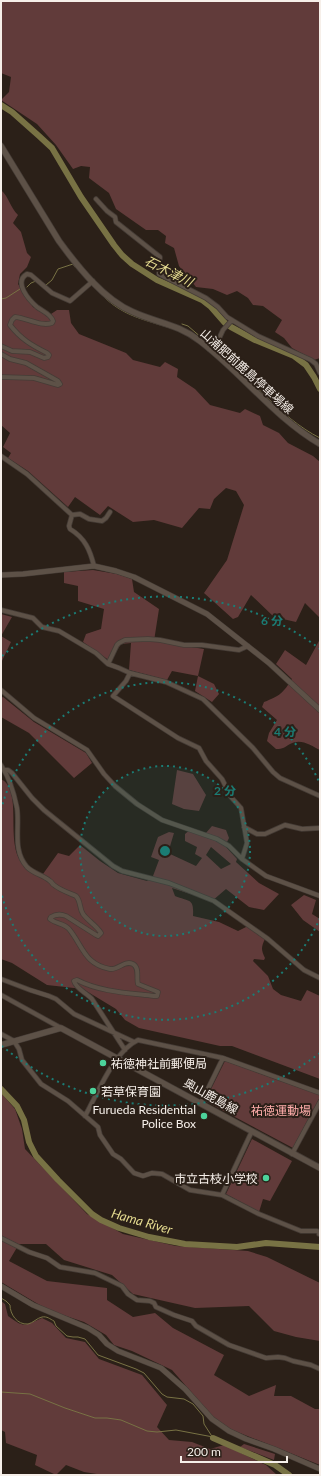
<svg xmlns="http://www.w3.org/2000/svg" width="321" height="1476" font-family="Lato,'Noto Sans JP',sans-serif">
  <rect width="100%" height="100%" fill="#2b2018"/>
  <!-- green -->
  <path fill="#613b3a" fill-rule="evenodd" d="M 1,1 L 320,1 L 320,358 L 314,360 L 292,348 L 284,338 L 275,332 L 282,320 L 263,306 L 253,305 L 248,298 L 237,291 L 227,295 L 213,289 L 196,287 L 179,266 L 174,248 L 165,243 L 166,236 L 158,230 L 146,230 L 116,209 L 109,193 L 89,178 L 90,167 L 81,166 L 73,169 L 56,145 L 37,124 L 1,100 L 9,92 L 11,77 L 1,73 Z
    M 1,190 C 9,197 10,207 18,215 L 13,223 L 21,232 L 27,253 L 31,257 L 27,267 L 20,274 L 18,284 L 33,307 L 48,316 L 57,310 L 69,310 L 71,323 L 79,334 L 126,353 L 133,360 L 160,367 L 165,362 L 178,369 L 177,377 L 195,389 L 210,405 L 240,413 L 245,409 L 260,416 L 263,425 L 279,433 L 288,443 L 313,456 L 320,462 L 320,618 L 305,603 L 296,622 L 274,617 L 251,595 L 238,617 L 233,619 L 204,593 L 227,560 L 244,505 L 236,491 L 226,488 L 214,499 L 210,509 L 199,508 L 182,528 L 154,520 L 133,522 L 108,506 L 100,515 L 75,497 L 68,507 L 28,471 L 8,458 L 11,453 L 3,447 L 10,433 L 1,425 Z
    M 93,570 L 117,574 L 132,579 L 134,592 L 159,609 L 154,641 L 204,649 L 198,676 L 214,684 L 219,694 L 212,702 L 195,691 L 198,676 L 172,671 L 167,680 L 129,670 L 131,643 L 121,644 L 110,661 L 83,642 L 86,634 L 101,629 L 104,609 L 78,601 L 78,586 L 64,583 L 64,572 Z
    M 1,614 L 12,617 L 1,636 L 11,642 L 1,663 Z
    M 320,639 L 320,750 C 310,745 301,738 290,744 C 285,747 283,749 276,749 L 267,741 L 269,733 L 277,720 L 262,707 L 264,702 C 280,696 283,693 292,679 L 276,664 L 285,650 L 306,665 Z
    M 3,697 L 34,722 L 86,753 L 92,763 L 74,778 L 29,733 L 1,717 L 1,698 Z
    M 177,770 L 193,774 L 206,795 L 199,811 L 184,809 L 172,804 Z
    M 1,779 C 24,790 4,844 23,864 C 28,868 37,871 43,874 L 58,853 L 69,856 L 80,845 L 100,861 L 118,873 L 147,881 L 153,876 L 159,860 L 151,857 L 158,837 L 169,832 L 174,833 L 168,853 L 196,866 L 202,858 L 195,854 L 197,847 L 185,841 L 185,834 L 191,829 L 205,834 L 212,826 L 226,830 L 229,838 L 225,846 L 237,859 L 236,862 L 259,883 L 279,894 L 264,910 L 249,907 L 226,889 L 212,901 L 172,888 L 175,896 C 190,902 194,898 193,916 L 219,922 L 238,931 L 248,926 L 265,939 C 261,947 261,950 265,958 L 264,960 L 254,959 L 253,961 L 268,976 L 273,989 L 281,995 L 301,1001 L 307,990 L 320,996 L 320,1079 L 232,1046 L 220,1046 L 139,1028 L 125,1020 L 116,1009 L 83,989 L 47,985 L 12,963 L 1,959 ZM 211,847 L 231,864 L 221,869 L 206,855 Z
    M 304,895 L 316,900 L 312,914 L 320,919 L 320,932 L 303,920 L 291,905 Z
    M 225,1061 L 320,1095 L 320,1097 L 293,1148 L 205,1101 Z
    M 1,1093 L 15,1109 L 22,1129 L 25,1149 L 87,1214 L 123,1234 L 176,1246 L 248,1251 L 267,1257 L 320,1283 L 320,1341 L 296,1337 L 274,1331 L 249,1306 L 195,1308 L 133,1294 L 112,1275 L 64,1260 L 46,1244 L 19,1244 L 9,1261 L 47,1281 L 107,1288 L 107,1300 L 133,1317 L 155,1313 L 173,1328 L 224,1355 L 214,1375 L 249,1396 L 276,1385 L 274,1396 L 291,1396 L 315,1409 L 320,1409 L 320,1465 L 220,1425 L 172,1370 L 132,1351 L 114,1345 L 106,1335 L 84,1322 L 48,1310 L 1,1282 Z
    M 252,1139 L 292,1161 L 270,1201 L 263,1199 L 259,1212 L 226,1194 Z
    M 1,1301 L 5,1304 L 8,1316 C 24,1328 24,1326 42,1318 L 52,1323 L 66,1338 L 85,1342 L 99,1359 L 142,1375 L 167,1405 L 157,1427 L 169,1440 L 192,1442 L 210,1449 L 224,1445 L 266,1465 L 277,1475 L 103,1475 L 84,1472 L 66,1465 L 56,1475 L 35,1465 L 37,1455 L 6,1443 L 5,1432 L 1,1430 Z
    M 244,1444 L 275,1454 L 274,1460 L 240,1447 Z"/>
  <g fill="none" stroke-linecap="round" stroke-linejoin="round">
    <!-- stream -->
    <path stroke="#787244" stroke-width="1" d="M 43,283 L 46,285 L 52,280 L 58,269 L 73,264 L 75,267
      M 27,287 L 31,283 L 36,281
      M 101,294 C 122,316 143,319 170,328
      M 1,299 L 6,298 L 20,289
      M 182,324 L 188,326 L 210,345
      M 213,347 C 250,375 278,417 320,438
      M 1,1298 L 6,1301 L 10,1305 C 10,1314 17,1325 28,1324 C 33,1323 37,1318 42,1317 C 47,1316 50,1319 54,1321 L 56,1326 L 67,1336 L 73,1337 L 78,1337 L 85,1339 L 98,1355 L 136,1369 L 144,1373 L 162,1394 L 167,1397 L 184,1399 L 193,1404 L 203,1416 L 204,1424 L 213,1438
      M 1,1392 L 30,1394 L 65,1408 L 95,1418 L 107,1418 L 121,1420 L 147,1431 L 157,1432 L 176,1430 L 213,1437"/>
    <!-- river -->
    <path stroke="#787244" stroke-width="6" d="M 1,105 L 12,112 L 39,136 L 52,148 L 81,197 L 114,245 L 122,255 L 132,264 L 157,280 L 202,300 L 211,307 L 225,323 L 231,327 L 255,340 L 294,356 L 306,365 L 314,377 L 320,389
      M 1,1089 L 17,1106 L 24,1120 L 29,1142 L 36,1156 L 58,1180 L 92,1214 L 101,1220 L 119,1228 L 149,1237 L 185,1244 L 237,1247 L 266,1243 L 320,1247
      M 213,1438 L 275,1465 L 289,1475"/>
    <!-- minor casing -->
    <g stroke="#453c36" stroke-width="5.5">
      <path id="minor" d="M 96,199 L 107,211 L 115,217 L 116,222 L 160,257 L 159,274 L 206,298 L 218,307 L 227,317 L 258,336 L 311,360 L 316,364 L 320,373
        M 1,346 L 12,351 L 30,352 L 44,358 L 48,357 L 49,355 L 47,353 C 31,345 21,339 10,325 L 12,320 L 15,317 C 27,318 41,327 52,323 L 53,321 C 51,314 42,311 37,307 C 29,300 13,282 27,274 L 31,275 L 52,293 L 70,301 L 93,281
        M 209,349 L 213,344 L 217,343 L 223,330 L 232,320
        M 1,354 L 10,359 L 26,363 L 58,381 L 60,384 L 58,385 L 34,378 L 1,377
        M 1,456 L 27,474 L 72,515
        M 72,515 L 69,526 L 70,529 C 85,538 90,550 94,566
        M 72,515 L 80,514 L 89,519 L 102,521 L 106,518 L 110,512
        M 1,610 L 33,618 L 42,627 L 59,631 L 96,653 L 108,664 L 119,668 L 130,673 L 166,682 L 203,699 L 253,748 L 273,772 L 280,778 L 320,796
        M 108,664 L 117,645 L 119,643 L 125,640 L 148,639 L 160,640 L 184,645 L 202,645 L 239,650 L 248,646
        M 130,673 L 126,681 L 113,696 L 178,738 L 199,748 L 206,761 L 222,779 L 231,797 L 241,808 L 247,843 L 242,859
        M 1,690 L 34,718 L 87,750 L 104,774 L 115,786 L 137,804 L 162,820 L 217,839 L 229,846 L 242,859 L 266,876 L 320,896
        M 1,765 C 9,777 14,793 17,808 C 20,828 12,850 27,867 C 34,874 43,875 50,881 C 53,883 51,883 54,885 C 60,890 69,893 76,896 C 81,901 79,908 83,914 C 88,921 96,925 101,933 L 98,936 L 96,935 L 66,916 C 61,914 56,914 51,917 L 50,919 C 56,924 64,923 69,929 C 83,946 84,964 110,969 C 119,970 124,960 133,964 C 140,968 136,978 138,984 L 158,992 L 157,996 L 154,996 C 129,993 100,992 77,980 L 74,981 C 76,989 87,993 92,999 L 125,1050
        M 4,770 L 8,770 L 12,773 L 32,798 L 44,810 L 113,866 L 122,871 L 169,883 L 214,901 L 268,939 L 304,970 L 320,978
        M 244,827 L 257,834 L 265,834 L 285,825 L 302,829 L 320,828
        M 1,979 L 30,990 L 49,996 L 56,999 L 74,1014 L 134,1042
        M 1,995 L 61,1028
        M 1,1034 L 14,1041 L 19,1049 L 22,1060 L 41,1084 L 68,1101 L 98,1127 L 100,1135 L 113,1154 L 121,1159 L 134,1173 L 143,1176 L 152,1173 L 162,1174 L 190,1190 L 222,1195 L 259,1214 L 301,1231 L 317,1231
        M 201,1103 L 223,1058
        M 85,1116 C 98,1093 114,1051 138,1040 L 223,1058 L 320,1093
        M 292,1154 L 320,1102
        M 222,1195 L 252,1131
        M 319,1234 L 320,1234
        M 1,1238 L 29,1252 L 47,1258 L 60,1267 L 95,1273 L 122,1286 L 128,1294 L 137,1300 L 150,1301 L 154,1303 L 156,1307 L 174,1315 L 192,1321 L 196,1326 L 229,1345 L 266,1358 L 278,1357 L 285,1358 L 293,1361 L 311,1365 L 320,1369"/>
    </g>
    <!-- tertiary casing -->
    <g stroke="#453c36" stroke-width="6">
      <path id="tertiary" d="M 1,575 L 23,574 L 94,566 L 116,571 L 134,577 L 207,614 L 269,663 L 320,710
        M 1,1286 L 33,1305 L 88,1328 L 99,1335 L 107,1344 L 118,1351 L 161,1368 L 185,1389 L 212,1419 L 229,1431 L 246,1439 L 274,1449 L 320,1469"/>
    </g>
    <!-- secondary casing -->
    <g stroke="#453c36" stroke-width="7">
      <path id="secondary" d="M 1,146 L 59,241 C 78,267 104,300 133,312 C 157,323 178,324 200,341 C 242,373 274,417 320,444
        M 1,1045 L 61,1028 L 320,1168"/>
    </g>
    <!-- minor -->
    <use href="#minor" stroke="#5d5147" stroke-width="4"/>
    <!-- tertiary -->
    <use href="#tertiary" stroke="#5d5147" stroke-width="5"/>
    <!-- secondary -->
    <use href="#secondary" stroke="#5d5147" stroke-width="5.5"/>
  </g>
  <!-- distance rings -->
  <circle cx="165" cy="851" r="85" fill="#1b7c74" fill-opacity=".12"/>
  <g fill="none" stroke="#1b7c74" stroke-width="2" stroke-dasharray="2 4">
    <circle cx="165" cy="851" r="85"/>
    <path d="M320 918A169 169 0 0 1 1 892M1 810A169 169 0 0 1 320 784"/>
    <path d="M320 1053A254 254 0 0 1 2 1046M2 656A254 254 0 0 1 320 649"/>
  </g>
  <!-- markers -->
  <g fill="#4cd39b" stroke="#2b2018" stroke-width="1.5">
    <circle cx="103" cy="1063" r="4"/>
    <circle cx="93" cy="1091" r="4"/>
    <circle cx="204" cy="1116" r="4"/>
    <circle cx="266" cy="1178" r="4"/>
  </g>
  <g text-anchor="middle" dominant-baseline="central" stroke-width="4" stroke-linejoin="round" paint-order="stroke">
    <!-- street labels -->
    <g font-size="12" fill="#f6efe9" stroke="#2b2018">
      <text transform="translate(247 371) rotate(42)">山浦肥前鹿島停車場線</text>
      <text transform="translate(211 1096) rotate(29)">奥山鹿島線</text>
    </g>
    <!-- poi labels -->
    <g font-size="12" fill="#f6efe9" stroke="#2b2018" text-anchor="start">
      <text x="111" y="1063">祐徳神社前郵便局</text>
      <text x="101" y="1091">若草保育園</text>
      <text x="196" y="1109" text-anchor="end">Furueda Residential<tspan x="196" dy="14">Police Box</tspan></text>
      <text x="258" y="1178" text-anchor="end">市立古枝小学校</text>
    </g>
    <!-- park labels -->
    <g font-size="12" fill="#ffadab" stroke="#2b2018">
      <text x="281" y="1110">祐徳運動場</text>
    </g>
    <!-- water labels -->
    <g font-size="13" font-style="italic" fill="#e4da8f" stroke="#2b2018">
      <text transform="translate(169 271) rotate(27)">石木津川</text>
      <text transform="translate(142 1221) rotate(16)">Hama River</text>
    </g>
  </g>
  <circle cx="165" cy="851" r="6" fill="#1b7c74" stroke="#2b2018" stroke-width="2"/>
  <g font-size="12" text-anchor="middle" font-weight="bold" fill="#1b7c74" stroke="#2b2018" stroke-width="4" stroke-linejoin="round" paint-order="stroke">
    <text x="272" y="625">6 分</text>
    <text x="285" y="736">4 分</text>
    <text x="225" y="795">2 分</text>
  </g>
  <!-- border -->
  <rect width="321" height="1476" fill="none" stroke="#f6efe9" stroke-width="4"/>
  <!-- scale -->
  <path d="M181 1456v6h106v-6" fill="none" stroke="#f6efe9" stroke-width="2"/>
  <text x="187" y="1456" font-size="12" fill="#f6efe9" stroke="#2b2018" stroke-width="3" paint-order="stroke">200 m</text>
</svg>
